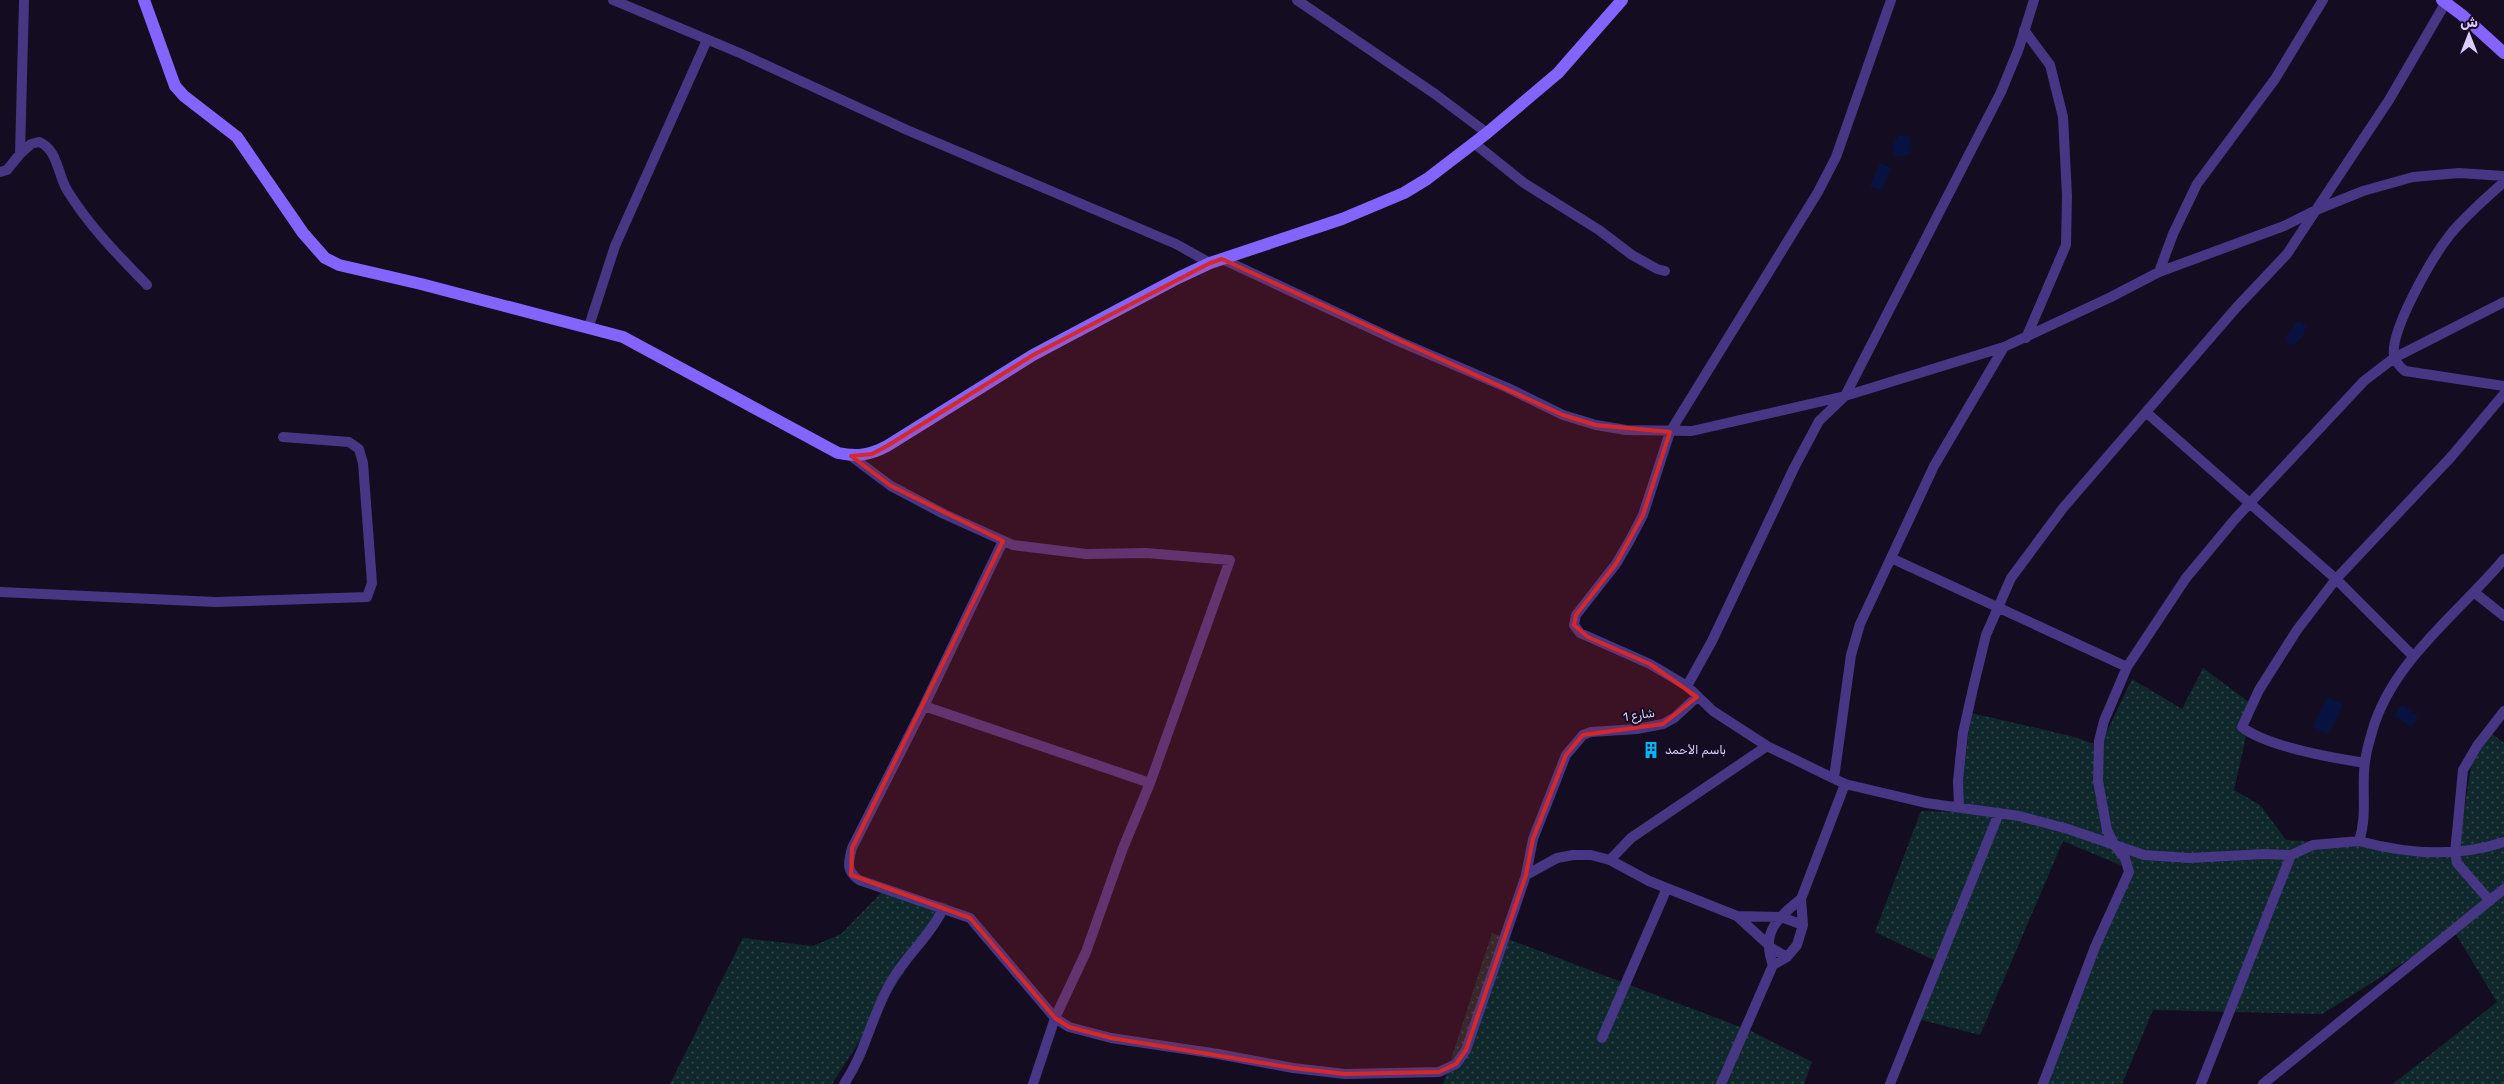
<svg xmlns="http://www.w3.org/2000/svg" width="2504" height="1084" font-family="Rubik,Cairo,sans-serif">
  <defs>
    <pattern id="grass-dots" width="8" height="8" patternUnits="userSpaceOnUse" patternTransform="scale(1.25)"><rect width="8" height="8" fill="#0f282c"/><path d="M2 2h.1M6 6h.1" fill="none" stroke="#31464c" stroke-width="1.8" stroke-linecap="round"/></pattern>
  </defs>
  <rect width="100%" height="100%" fill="#140d22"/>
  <!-- grass -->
  <path fill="url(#grass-dots)" d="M 2203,668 L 2253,705 L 2234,790 L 2260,805 L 2286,840 L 2458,850 L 2471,766 L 2486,729 L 2504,743 L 2504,1084 L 2393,1084 L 2497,1002 L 2454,931 L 2322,1014 L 2153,1010 L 2122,1084 L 2037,1084 L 2132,870 L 2063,841 L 1980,1035 L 1914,1018 L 1936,961 L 1875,932 L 1921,811 L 1959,812 L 1971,713 L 2071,736 L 2100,746 L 2132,679 L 2182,709 Z
    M 885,889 L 948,904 L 832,1084 L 670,1084 L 743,938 L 813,946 L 841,934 Z
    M 1492,933 L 1751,1031 L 1812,1062 L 1804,1084 L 1443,1084 Z"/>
  <!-- water -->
  <path fill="#081240" d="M 1904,135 L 1909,136 L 1912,146 L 1909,155 L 1898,157 L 1893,153 L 1893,145 L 1898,136 Z
    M 1880,163 L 1891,168 L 1882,190 L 1870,186 Z
    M 2298,321 L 2307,327 L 2304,331 L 2304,335 L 2294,345 L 2288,344 L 2286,337 Z
    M 2327,697 L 2343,704 L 2329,734 L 2313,727 Z
    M 2402,705 L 2418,716 L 2411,727 L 2394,716 Z"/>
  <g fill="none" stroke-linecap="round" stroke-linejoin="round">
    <!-- street -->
    <path stroke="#463683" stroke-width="10" d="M 613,0 L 742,54 L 907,130 L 1176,244 L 1210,263
      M 1297,0 L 1435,94 L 1487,133
      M 1891,0 L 1836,157 L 1818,192 L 1670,432 L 1643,515 L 1630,540 L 1616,564 L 1576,615 L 1574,625 L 1580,633 L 1650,664 L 1687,686 L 1713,711 L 1767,746 L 1845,784 L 1926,803 L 2019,816 L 2068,829 L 2144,855 L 2190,858 L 2264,854 L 2291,855
      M 2024,30 L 2050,65 L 2063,117 L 2067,196 L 2066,245 L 2026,338
      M 1474,143 L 1524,183 L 1599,230 L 1632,255 L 1657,269 L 1665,271
      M 20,154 L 31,144 L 39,142 C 57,148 58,175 67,190 C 89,226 118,255 147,285
      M 0,172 L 7,170 L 20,154 L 24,0
      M 2504,182 C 2485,199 2465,216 2449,236 C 2432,258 2390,330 2394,356 C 2396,363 2400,367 2405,371 L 2504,386
      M 1222,259 L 1398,341 L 1508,388 L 1563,415 L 1596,425 L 1626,430 L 1692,431 L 1845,396 L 2004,347 L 2111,297 L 2159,272 L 2284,226 L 2316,210 L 2389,100 L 2446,2
      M 2159,272 L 2173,234 L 2197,184 L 2275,79 L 2323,0
      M 589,326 L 615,246 L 707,40
      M 2147,413 L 2336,579 L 2413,656
      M 851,456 L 891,486 L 944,514 L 1013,545 L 1086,554 L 1146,553 L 1230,560 L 1150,783 L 1123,848 L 1086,952 L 1055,1018 L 1033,1084
      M 1003,541 L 924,706 L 852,848 C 848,863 846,871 859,880 L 970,918 L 1055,1018 L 1069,1027 L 1111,1038 L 1218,1054 L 1293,1068 L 1345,1074 L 1439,1072 L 1456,1064 L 1466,1050 L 1526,875 L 1533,839 L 1566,755 L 1583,735 L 1591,732 L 1637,729 L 1663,724 L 1674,718 L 1697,697
      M 1891,558 L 2127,667
      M 0,592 L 216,602 L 367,597 L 372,583 L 363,463 L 359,449 L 349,442 L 283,437
      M 2475,593 L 2504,616
      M 1687,686 L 1712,641 L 1794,468 L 1819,421 L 1845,396 L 2001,92 L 2019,48 L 2034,0
      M 924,706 L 1150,783
      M 2365,763 C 2333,758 2267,747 2242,727 L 2259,690 L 2297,630 L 2336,579 L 2451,457 L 2504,394
      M 1834,778 L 1851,655 L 1860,624 L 1934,466 L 2004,347
      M 1959,806 L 1958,781 L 1963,733 L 1974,684 L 1986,635 L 2011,578 L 2063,508 L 2236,308 L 2287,254 L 2316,210 L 2363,191 L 2413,177 L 2459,173 L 2504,176
      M 2359,841 C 2407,854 2456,858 2504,842
      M 1610,860 L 1631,838 L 1767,746
      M 1526,875 L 1557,858 L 1573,855 L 1591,855 L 1610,860 L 1649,881 L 1737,916 L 1773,949 L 1787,957
      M 2490,901 L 2457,863 L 2455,853 L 2463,770 L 2477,746 L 2504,711
      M 1737,916 L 1781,917 L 1803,925
      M 1773,965 C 1761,933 1776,919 1801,899
      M 1602,1038 L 1667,888
      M 844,1084 C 866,1052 872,1013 892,980 C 907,955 930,936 943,909
      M 1721,1084 L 1773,965 L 1787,957 L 1797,945 L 1803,925 L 1801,899 L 1845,784
      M 1890,1084 L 1999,813
      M 2043,1084 L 2095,947 L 2129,872 L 2125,858 L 2115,846 L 2107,830 L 2098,781 L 2099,741 L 2104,721 L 2127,667 L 2186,578 L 2235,519 L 2364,381 L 2394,358 L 2504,302
      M 2201,1084 L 2291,855 L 2313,845 L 2359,841 C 2368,814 2361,789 2365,762 C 2366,752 2369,742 2372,732 C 2391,662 2459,613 2504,559
      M 2263,1084 L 2504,889"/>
    <!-- secondary -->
    <path stroke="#8364ff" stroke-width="12" d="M 144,0 L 175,86 L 184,96 L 237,137 L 303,233 L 325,258 L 339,265 L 421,284 L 623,337 L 838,453 C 857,457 870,455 887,446 L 1033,355 L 1178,278 L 1210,263 L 1342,219 L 1404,193 L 1427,179 L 1487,133 L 1558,73 L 1622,0
      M 2442,0 L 2462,15 L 2504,53"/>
  </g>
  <!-- marked area -->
  <path fill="#d62828" fill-opacity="0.2" stroke="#d62828" stroke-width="4" stroke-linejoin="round" d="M 1222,259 L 1563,415 L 1596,425 L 1670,432 L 1643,515 L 1616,564 L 1576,615 L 1574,625 L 1588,637 L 1650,664 L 1697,697 L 1663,724 L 1583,735 L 1566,755 L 1533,839 L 1526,875 L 1466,1050 L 1456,1064 L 1439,1072 L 1345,1074 L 1293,1068 L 1111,1038 L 1069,1027 L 1055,1018 L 970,918 L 851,875 L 852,848 L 1003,541 L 891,486 L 851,456 L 872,454 L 887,446 L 1033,355 L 1210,263 Z"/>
  <!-- icons -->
  <defs>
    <g id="building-bare" transform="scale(1.35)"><path d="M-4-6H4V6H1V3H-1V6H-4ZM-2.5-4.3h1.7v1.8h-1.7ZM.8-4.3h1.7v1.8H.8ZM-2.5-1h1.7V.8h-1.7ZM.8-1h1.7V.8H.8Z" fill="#00b5f8" stroke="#140d22" stroke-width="2.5" paint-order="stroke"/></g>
  </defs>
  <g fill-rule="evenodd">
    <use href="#building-bare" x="1651" y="750"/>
  </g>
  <g text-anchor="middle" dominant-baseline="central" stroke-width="4" stroke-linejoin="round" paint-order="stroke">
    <!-- street labels -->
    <g font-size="12" fill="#dbcdff" stroke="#140d22">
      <text transform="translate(1639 715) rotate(-8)">شارع 1</text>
    </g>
    <!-- poi labels -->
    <g font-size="12" fill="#dbcdff" stroke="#140d22" text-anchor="start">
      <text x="1665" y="750">باسم الأحمد</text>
    </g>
  </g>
  <!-- north arrow -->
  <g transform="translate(2469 35)" stroke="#140d22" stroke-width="4" paint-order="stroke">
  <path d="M0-4L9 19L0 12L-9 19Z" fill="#dbcdff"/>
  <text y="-8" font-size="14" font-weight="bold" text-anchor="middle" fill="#dbcdff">ش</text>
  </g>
</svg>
